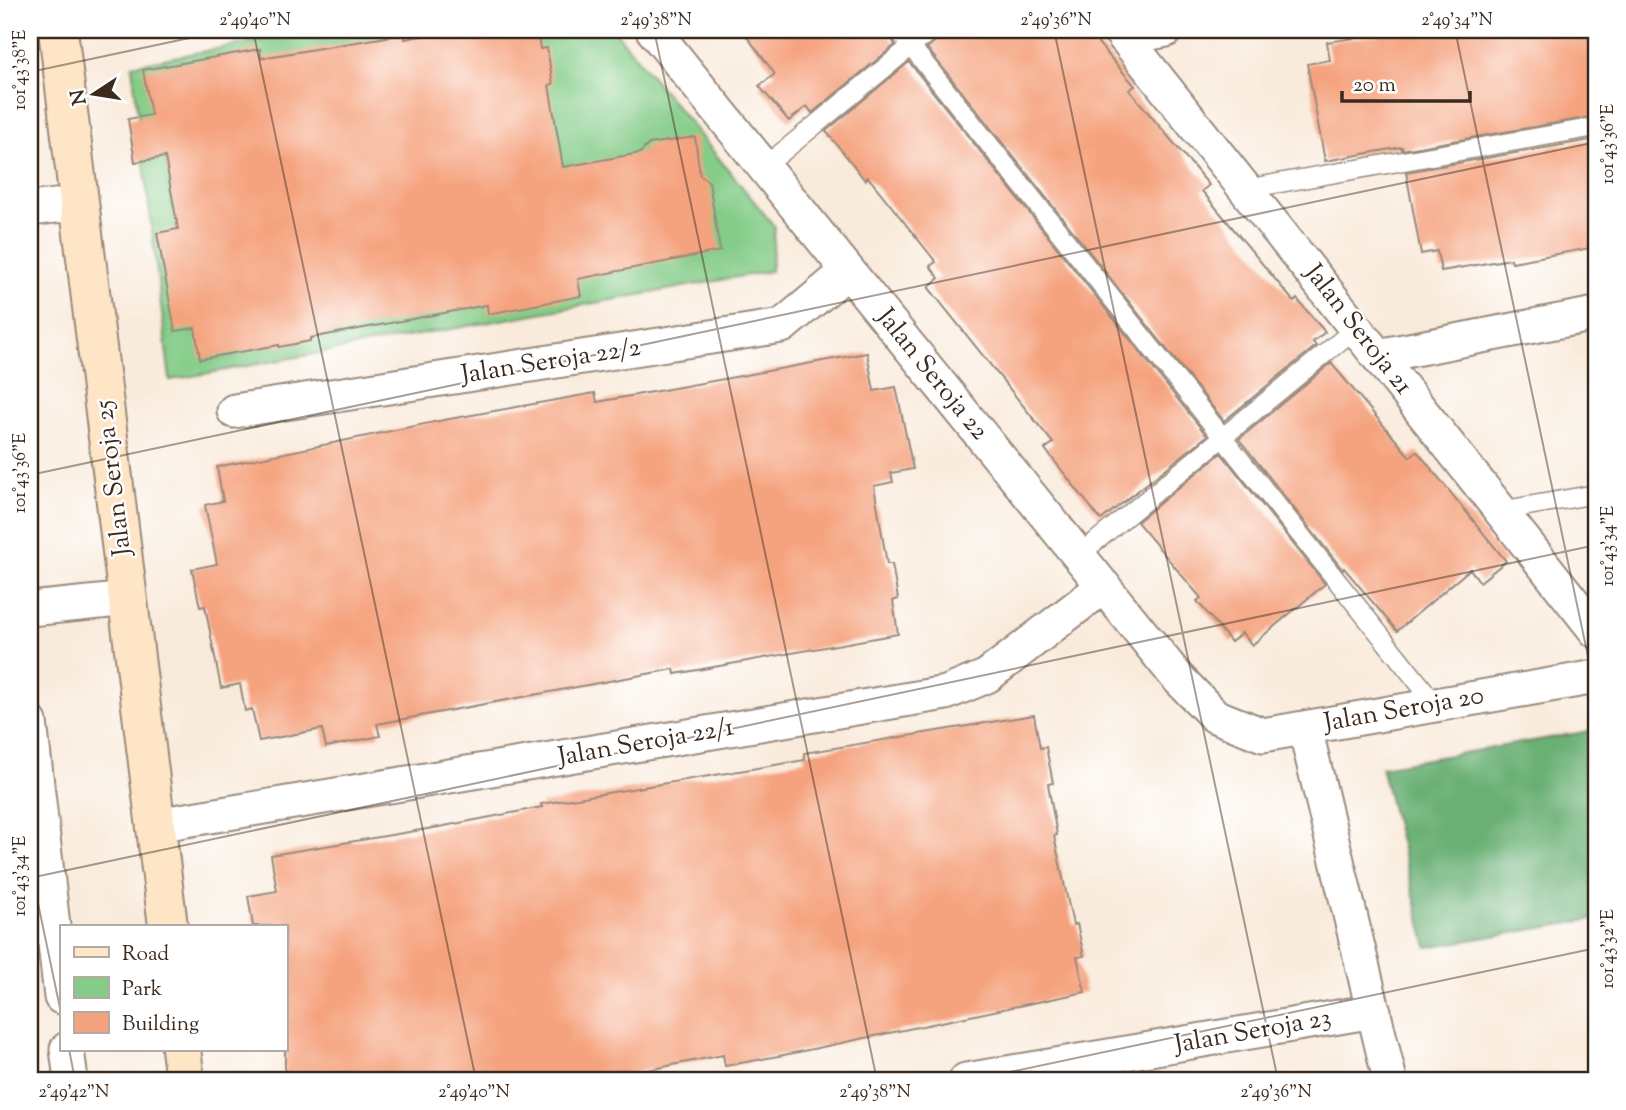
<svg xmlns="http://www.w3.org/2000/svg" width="1626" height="1110" font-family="'Sorts Mill Goudy',serif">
  <rect width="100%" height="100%" fill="#fff"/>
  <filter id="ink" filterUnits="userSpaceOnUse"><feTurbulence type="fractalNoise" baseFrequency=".0143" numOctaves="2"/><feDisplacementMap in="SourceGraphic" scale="14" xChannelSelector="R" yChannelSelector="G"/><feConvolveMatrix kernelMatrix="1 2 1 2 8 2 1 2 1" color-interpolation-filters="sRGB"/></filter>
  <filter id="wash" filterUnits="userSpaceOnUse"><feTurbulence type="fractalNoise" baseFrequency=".00686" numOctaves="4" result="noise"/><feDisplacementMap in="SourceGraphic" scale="28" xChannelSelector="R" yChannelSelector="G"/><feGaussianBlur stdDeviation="1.57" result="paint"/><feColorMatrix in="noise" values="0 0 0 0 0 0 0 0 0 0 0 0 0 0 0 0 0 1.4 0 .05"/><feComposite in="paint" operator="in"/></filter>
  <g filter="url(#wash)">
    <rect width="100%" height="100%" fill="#f9ebdc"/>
    <!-- green -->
    <path fill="#84cc88" stroke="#607b53" stroke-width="2" d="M 316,30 L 614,30 L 775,227 L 771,271 L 170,380 L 132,65 Z"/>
    <!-- forest -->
    <path fill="#6bb074" stroke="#536d49" stroke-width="2" d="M 1596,730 L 1596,919 L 1427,947 L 1381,767 Z"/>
    <g id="blocks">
      <!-- building -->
      <path fill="#f5a37e" d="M 451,30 L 537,30 L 540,49 L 547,48 L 553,84 L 549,85 L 563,167 L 640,153 L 649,144 L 695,137 L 700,175 L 709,182 L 720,251 L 578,279 L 581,296 L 488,314 L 487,305 L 310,338 L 310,341 L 279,347 L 279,345 L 200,359 L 195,328 L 175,331 L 157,233 L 178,229 L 165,157 L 135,162 L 128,119 L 151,115 L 143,70 L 260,49 L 261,58 L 404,34 L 405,39 Z
        M 742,30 L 887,30 L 895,45 L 812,113 L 807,106 L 789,121 L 759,86 L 775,74 Z
        M 942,30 L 1087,30 L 1135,86 L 1129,90 L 1209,185 L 1202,191 L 1294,302 L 1297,299 L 1325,332 L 1313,342 L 1316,346 L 1224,421 L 927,48 L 939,38 Z
        M 1409,30 L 1596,30 L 1596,116 L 1402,150 L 1402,147 L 1325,161 L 1307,64 L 1330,60 L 1327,42 Z
        M 909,62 L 1207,436 L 1101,520 L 1045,449 L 1053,443 L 928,287 L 939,278 L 930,266 L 936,262 L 868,177 L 865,180 L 826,131 Z
        M 1596,139 L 1596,247 L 1512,262 L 1511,259 L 1441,271 L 1437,251 L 1421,254 L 1406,172 Z
        M 867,353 L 874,391 L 896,387 L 913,469 L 891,473 L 893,482 L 874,486 L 887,564 L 892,564 L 898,599 L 893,601 L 898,634 L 675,674 L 674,669 L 377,724 L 380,736 L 326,747 L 322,729 L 259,741 L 252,709 L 245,711 L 240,684 L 221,688 L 205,606 L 200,607 L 192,569 L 217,564 L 205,505 L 223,501 L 217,467 L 444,420 L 595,393 L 597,402 Z
        M 1331,363 L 1410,457 L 1417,451 L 1506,561 L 1480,582 L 1470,569 L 1397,631 L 1344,568 L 1343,570 L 1239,439 Z
        M 1221,453 L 1325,584 L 1252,645 L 1242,633 L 1231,642 L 1197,601 L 1201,598 L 1137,522 Z
        M 1034,715 L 1040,748 L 1046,747 L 1053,783 L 1048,784 L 1057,835 L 1054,836 L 1073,925 L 1077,924 L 1084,956 L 1077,957 L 1085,992 L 784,1055 L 725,1066 L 723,1055 L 598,1080 L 438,1080 L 437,1074 L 407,1080 L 285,1080 L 285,926 L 253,926 L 248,896 L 277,891 L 271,855 L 439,827 L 542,807 L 541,804 L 805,760 L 804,753 Z"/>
    </g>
  </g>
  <g filter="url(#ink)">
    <use href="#blocks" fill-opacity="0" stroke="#9a8a7d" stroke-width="2"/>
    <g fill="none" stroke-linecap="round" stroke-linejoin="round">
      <!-- lane casing -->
      <g stroke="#9a8a7d" stroke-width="21">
        <path id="lane" d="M 898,30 L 1436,705
          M 764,167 L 931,30
          M 1245,189 L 1596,127
          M 1500,511 L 1596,494
          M 1079,555 L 1356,328"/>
      </g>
      <!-- street casing -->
      <g stroke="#9a8a7d" stroke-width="37">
        <path id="street" d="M 653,30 L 1177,677 L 1215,716 L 1263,735 L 1596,677
          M 1119,30 L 1596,631
          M 1125,38 L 1166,30
          M 30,209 L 81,203
          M 1378,356 L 1596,314
          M 234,411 L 782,326 L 848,271
          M 30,609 L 129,599
          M 30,722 L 61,997
          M 1305,728 L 1390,1080
          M 156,825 L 946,693 L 987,676 L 1104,586
          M 67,1049 L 71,1080
          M 966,1080 L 1374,1011"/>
      </g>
      <!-- secondary casing -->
      <g stroke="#9a8a7d" stroke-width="42">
        <path id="secondary" d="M 58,30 L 168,926
          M 181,1049 L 185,1080"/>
      </g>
      <!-- lane -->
      <use href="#lane" stroke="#fff" stroke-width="18"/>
      <!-- street -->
      <use href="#street" stroke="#fff" stroke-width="33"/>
      <!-- secondary -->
      <use href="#secondary" stroke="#fde5c5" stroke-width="38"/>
    </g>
  </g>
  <!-- ticks -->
  <path fill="none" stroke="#3b2a1e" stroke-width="2" stroke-opacity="0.45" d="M 253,30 L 476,1080M 654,30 L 877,1080M 1054,30 L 1278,1080M 1455,30 L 1596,694M 30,72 L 227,30M 30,475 L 1596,142M 30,865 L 61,1013M 30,878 L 1596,545M 69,1049 L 75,1080M 972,1080 L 1596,948"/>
  <g text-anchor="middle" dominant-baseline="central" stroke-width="5" stroke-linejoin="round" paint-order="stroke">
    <!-- street labels -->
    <g font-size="26" fill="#3b2a1e" stroke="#fff">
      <text transform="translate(1358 330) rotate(52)">Jalan Seroja 21</text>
      <text transform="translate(551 362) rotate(-9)">Jalan Seroja 22/2</text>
      <text transform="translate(932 375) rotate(51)">Jalan Seroja 22</text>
      <text transform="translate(114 478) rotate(-97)">Jalan Seroja 25</text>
      <text transform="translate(1404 710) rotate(-10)">Jalan Seroja 20</text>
      <text transform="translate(646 743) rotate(-10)">Jalan Seroja 22/1</text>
      <text transform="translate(1253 1032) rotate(-10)">Jalan Seroja 23</text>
    </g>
  </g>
  <!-- margin -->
  <rect width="1626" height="1110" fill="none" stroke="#fff" stroke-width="77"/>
  <!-- legend -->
  <rect x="60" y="925" width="228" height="126" fill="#ffffff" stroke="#b1aaa5" stroke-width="2"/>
  <rect x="74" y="947" width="35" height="10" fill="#fde5c5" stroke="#b1aaa5" stroke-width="2"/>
  <text x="122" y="960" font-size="21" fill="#3b2a1e">Road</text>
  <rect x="74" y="977" width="35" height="21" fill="#84cc88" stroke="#b1aaa5" stroke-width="2"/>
  <text x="122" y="995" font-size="21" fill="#3b2a1e">Park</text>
  <rect x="74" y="1012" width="35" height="21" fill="#f5a37e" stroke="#b1aaa5" stroke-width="2"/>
  <text x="122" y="1030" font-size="21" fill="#3b2a1e">Building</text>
  <!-- north arrow -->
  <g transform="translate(94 94) rotate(258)" stroke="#ffffff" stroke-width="5" paint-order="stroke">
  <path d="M0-5L12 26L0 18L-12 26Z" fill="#3b2a1e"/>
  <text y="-10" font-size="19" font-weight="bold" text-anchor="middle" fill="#3b2a1e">N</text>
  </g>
  <!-- scale -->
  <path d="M1342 91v10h128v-10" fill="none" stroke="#3b2a1e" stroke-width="3.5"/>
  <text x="1353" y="91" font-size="21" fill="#3b2a1e" stroke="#ffffff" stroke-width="5" paint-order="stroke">20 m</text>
  <rect x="38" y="38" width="1550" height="1034" fill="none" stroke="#3b2a1e" stroke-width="2.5"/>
  <g font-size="18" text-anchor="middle" fill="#3b2a1e">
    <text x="255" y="25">2°49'40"N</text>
    <text x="656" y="25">2°49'38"N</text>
    <text x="1056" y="25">2°49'36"N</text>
    <text x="1457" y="25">2°49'34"N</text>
    <text transform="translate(19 70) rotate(-90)" y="6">101°43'38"E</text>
    <text transform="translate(1607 144) rotate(-90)" y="6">101°43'36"E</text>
    <text transform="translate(19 473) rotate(-90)" y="6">101°43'36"E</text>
    <text transform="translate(1607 546) rotate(-90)" y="6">101°43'34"E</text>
    <text transform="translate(19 876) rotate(-90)" y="6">101°43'34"E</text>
    <text transform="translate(1607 949) rotate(-90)" y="6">101°43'32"E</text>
    <text x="74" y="1097">2°49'42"N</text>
    <text x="474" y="1097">2°49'40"N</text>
    <text x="875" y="1097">2°49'38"N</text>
    <text x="1276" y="1097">2°49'36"N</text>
  </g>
</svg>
